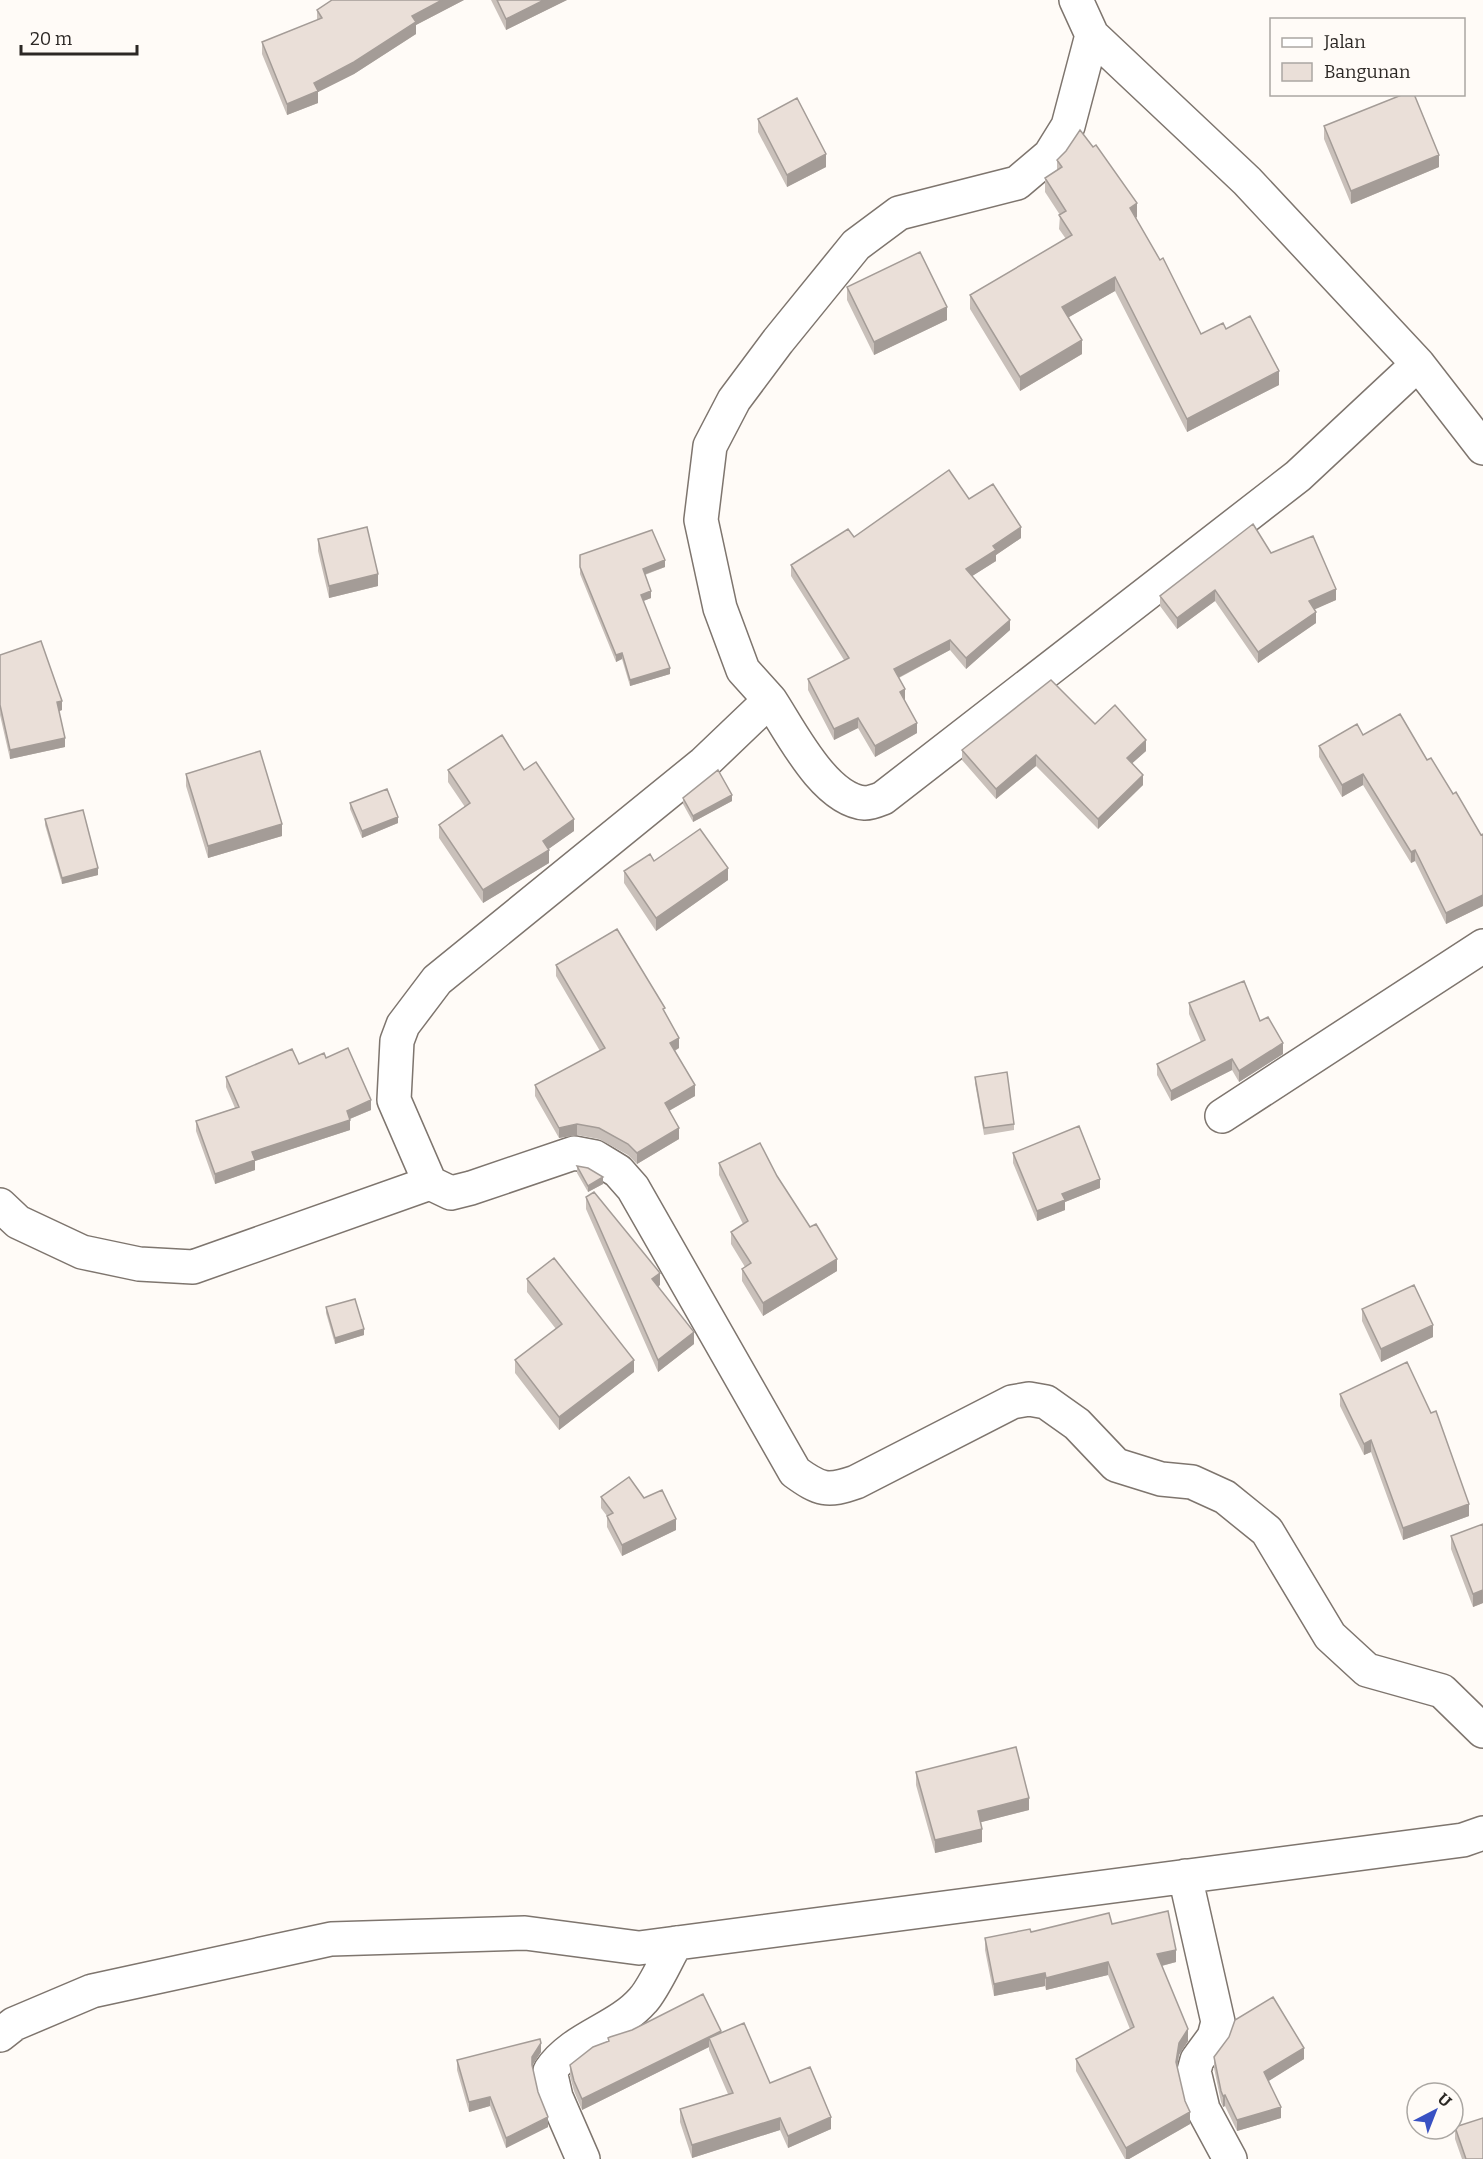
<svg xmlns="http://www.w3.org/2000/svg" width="1483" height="2159" font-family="Bitter,serif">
  <rect width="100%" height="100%" fill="#fffbf7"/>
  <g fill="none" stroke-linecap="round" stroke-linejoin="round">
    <!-- street casing -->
    <g stroke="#7e756e" stroke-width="36">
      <path id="street" d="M 1076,0 L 1092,35 L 1247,181 L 1418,364 L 1483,448
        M 1092,35 L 1068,126 L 1050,155 L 1017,183 L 899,213 L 856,245 L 778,341 L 734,400 L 710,446 L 701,520 L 720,608 L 743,670 L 770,700 L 704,763 L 437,980 L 403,1025 L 397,1041 L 394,1100 L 430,1183 L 451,1193 L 471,1188 L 574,1153 L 595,1157 L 618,1171 L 633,1188 L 795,1472 C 820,1490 827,1492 856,1482 L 1012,1402 L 1029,1399 L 1046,1402 L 1077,1424 L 1116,1465 L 1161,1479 L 1192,1482 L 1225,1497 L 1267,1531 L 1330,1636 L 1367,1670 L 1442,1691 L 1483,1731
        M 770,700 C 790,730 824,800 865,803 C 870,803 878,800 883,798 L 1298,476 L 1418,364
        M 1222,1116 L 1483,946
        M 0,1205 L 18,1222 L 82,1252 L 139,1264 L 193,1267 L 430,1183
        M 1185,1876 L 1218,2022 L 1214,2037 L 1197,2060 L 1194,2071 L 1203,2109 L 1230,2159
        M 0,2035 L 14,2024 L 92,1991 L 331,1939 L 525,1933 L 639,1948 L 1463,1840 L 1483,1833
        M 583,2159 L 556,2097 L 550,2071 C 573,2037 617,2030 643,2000 C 654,1988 667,1958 676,1943"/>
    </g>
    <!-- street -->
    <use href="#street" stroke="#fff" stroke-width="33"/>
  </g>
  <!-- wall -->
  <path fill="#c9c0ba" d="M 332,0 L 464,0 L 416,25 L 416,34 L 354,74 L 318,92 L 318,103 L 287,115 L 262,54 L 262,42 L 317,20 L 317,10 Z
    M 491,0 L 567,0 L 506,30 Z
    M 758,119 L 826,167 L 787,187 L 758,132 Z
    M 1324,126 L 1439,167 L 1351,204 L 1324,139 Z
    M 1057,160 L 1137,217 L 1136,218 L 1201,334 L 1226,329 L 1279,385 L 1187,432 L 1115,291 L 1069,317 L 1082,354 L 1020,391 L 970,309 L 970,295 L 1066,239 L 1059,229 L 1060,215 L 1045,192 L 1045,178 L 1057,171 Z
    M 847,287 L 947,320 L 874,355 L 847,300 Z
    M 969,499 L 1021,538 L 996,555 L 996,561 L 972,576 L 1010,630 L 966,669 L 950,650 L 899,678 L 905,700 L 904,701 L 917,733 L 875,757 L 858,728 L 834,740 L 808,690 L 808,679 L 844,660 L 791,576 L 791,565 L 854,537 Z
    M 318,539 L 378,586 L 329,598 L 318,551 Z
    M 1271,553 L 1336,600 L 1314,609 L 1316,623 L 1258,663 L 1215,601 L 1177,629 L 1160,606 L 1160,596 Z
    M 580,555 L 665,567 L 645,575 L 651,598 L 643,601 L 670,674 L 630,686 L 622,659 L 616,662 L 580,574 Z
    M 0,655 L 62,710 L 59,711 L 65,747 L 10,759 L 0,715 Z
    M 1095,724 L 1146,751 L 1132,763 L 1143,785 L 1098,829 L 1036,766 L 996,799 L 962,760 L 962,750 Z
    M 1363,735 L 1427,760 L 1453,794 L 1481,835 L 1483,834 L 1483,906 L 1446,924 L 1415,861 L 1411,863 L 1363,785 L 1342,797 L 1319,757 L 1319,746 Z
    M 448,770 L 524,770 L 574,831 L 548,849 L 549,863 L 483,903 L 439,838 L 439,825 L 465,807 L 448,782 Z
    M 186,774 L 282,836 L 208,858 L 186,786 Z
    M 683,798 L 732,801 L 693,822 L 683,804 Z
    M 350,803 L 398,823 L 362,838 L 350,809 Z
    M 45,819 L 98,875 L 62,884 L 45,825 Z
    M 624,871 L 728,880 L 656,931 L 624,883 Z
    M 556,965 L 665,1012 L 679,1048 L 675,1051 L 695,1096 L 669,1111 L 679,1139 L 637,1164 L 628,1155 L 599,1139 L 577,1135 L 559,1138 L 535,1096 L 535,1085 L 600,1051 L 556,976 Z
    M 1189,1003 L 1260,1021 L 1283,1054 L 1239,1082 L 1232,1070 L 1171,1101 L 1157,1075 L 1157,1064 L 1201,1042 L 1189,1014 Z
    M 326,1058 L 371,1110 L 350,1119 L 350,1130 L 255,1161 L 255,1170 L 215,1184 L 196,1131 L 196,1121 L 235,1108 L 226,1087 L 226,1077 L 299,1064 Z
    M 975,1077 L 1014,1124 L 1014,1130 L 984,1135 L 975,1083 Z
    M 1013,1153 L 1100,1188 L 1065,1202 L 1065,1210 L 1037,1221 L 1013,1163 Z
    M 719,1163 L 777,1176 L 837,1271 L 763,1316 L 742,1281 L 742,1269 L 745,1267 L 731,1244 L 731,1232 L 743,1224 L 719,1175 Z
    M 577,1166 L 603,1184 L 588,1192 L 577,1173 Z
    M 586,1197 L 660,1285 L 658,1286 L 694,1344 L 658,1372 L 586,1209 Z
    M 527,1279 L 634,1372 L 559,1430 L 515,1373 L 515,1360 L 556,1329 L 527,1292 Z
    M 326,1307 L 364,1335 L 335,1344 L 326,1313 Z
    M 1362,1309 L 1433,1337 L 1381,1362 L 1362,1321 Z
    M 1340,1394 L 1469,1516 L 1403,1540 L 1371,1452 L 1364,1455 L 1340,1406 Z
    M 601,1497 L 644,1498 L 676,1530 L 622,1556 L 607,1527 L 607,1516 L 601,1508 Z
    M 1451,1536 L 1483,1603 L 1473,1607 L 1451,1549 Z
    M 916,1772 L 1029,1810 L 981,1822 L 982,1842 L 935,1853 L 916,1785 Z
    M 1112,1924 L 1176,1962 L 1162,1966 L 1188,2041 L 1179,2055 L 1177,2067 L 1190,2124 L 1129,2159 L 1125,2159 L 1076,2071 L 1076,2059 L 1130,2029 L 1108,1975 L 1046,1990 L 1045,1986 L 994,1996 L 985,1950 L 985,1938 L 1031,1932 Z
    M 721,2033 L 770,2083 L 831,2129 L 788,2148 L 780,2130 L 692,2158 L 680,2122 L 680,2109 L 728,2094 L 709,2050 L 709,2047 L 582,2110 L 574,2091 L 570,2076 L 570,2065 L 608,2042 L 608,2038 Z
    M 541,2052 L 532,2066 L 538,2092 L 548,2127 L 506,2148 L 490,2106 L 469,2112 L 457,2070 L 457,2060 Z
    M 1214,2057 L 1304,2059 L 1268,2081 L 1281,2118 L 1237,2131 L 1225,2106 L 1223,2107 L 1221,2102 L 1214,2068 Z
    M 1455,2127 L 1483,2159 L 1462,2159 L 1455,2139 Z"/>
  <!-- shaded-wall -->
  <path fill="#a49c97" d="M 442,0 L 464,0 L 416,25 L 416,34 L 354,74 L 318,92 L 318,103 L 287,115 L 287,104 L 314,83 L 412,16 Z
    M 544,0 L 567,0 L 506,30 L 506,19 Z
    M 826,154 L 826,167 L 787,187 L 787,175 Z
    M 1439,155 L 1439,167 L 1351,204 L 1351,191 Z
    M 1137,203 L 1137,217 L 1130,221 L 1130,208 Z
    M 1115,277 L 1115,291 L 1062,321 L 1062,307 Z
    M 947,307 L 947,320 L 874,355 L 874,342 Z
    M 1082,340 L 1082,354 L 1020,391 L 1020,377 Z
    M 1279,371 L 1279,385 L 1187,432 L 1187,419 Z
    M 1021,527 L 1021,538 L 996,555 L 996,561 L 966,580 L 966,569 L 993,546 Z
    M 665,560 L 665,567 L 643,575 L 643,569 Z
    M 378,574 L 378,586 L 329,598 L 329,586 Z
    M 1336,589 L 1336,600 L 1309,612 L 1309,601 Z
    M 1215,590 L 1215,601 L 1177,629 L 1177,618 Z
    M 651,591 L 651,598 L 641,602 L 641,595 Z
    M 1316,612 L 1316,623 L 1258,663 L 1258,652 Z
    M 1010,620 L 1010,630 L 966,669 L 966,658 Z
    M 950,640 L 950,650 L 894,680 L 894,669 Z
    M 622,653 L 622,659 L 616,662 L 616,655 Z
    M 670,668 L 670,674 L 630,686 L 630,680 Z
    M 905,689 L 905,700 L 900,703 L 900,692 Z
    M 62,701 L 62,710 L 57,712 L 57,702 Z
    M 858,718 L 858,728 L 834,740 L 834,729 Z
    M 917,723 L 917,733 L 875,757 L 875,746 Z
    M 65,738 L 65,747 L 10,759 L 10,750 Z
    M 1146,740 L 1146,751 L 1127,768 L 1127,758 Z
    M 1036,755 L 1036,766 L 996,799 L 996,789 Z
    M 1363,774 L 1363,785 L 1342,797 L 1342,785 Z
    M 1143,775 L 1143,785 L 1098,829 L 1098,819 Z
    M 732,795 L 732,801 L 693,822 L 693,816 Z
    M 398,817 L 398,823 L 362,838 L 362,831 Z
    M 574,819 L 574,831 L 543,853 L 543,841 Z
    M 282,824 L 282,836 L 208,858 L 208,846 Z
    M 549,850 L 549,863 L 483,903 L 483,890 Z
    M 1415,850 L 1415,861 L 1411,863 L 1411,852 Z
    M 98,868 L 98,875 L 62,884 L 62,878 Z
    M 728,868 L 728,880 L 656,931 L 656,918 Z
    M 1483,895 L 1483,906 L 1446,924 L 1446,913 Z
    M 679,1038 L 679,1048 L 670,1053 L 670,1043 Z
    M 1283,1043 L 1283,1054 L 1239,1082 L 1239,1071 Z
    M 1232,1059 L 1232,1070 L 1171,1101 L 1171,1091 Z
    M 695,1085 L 695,1096 L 665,1113 L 665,1103 Z
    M 371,1100 L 371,1110 L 347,1120 L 347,1111 Z
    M 350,1120 L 350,1130 L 255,1161 L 255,1170 L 215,1184 L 215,1174 L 252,1152 Z
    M 577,1124 L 577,1135 L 559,1138 L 559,1128 Z
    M 679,1128 L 679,1139 L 637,1164 L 637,1153 Z
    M 603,1177 L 603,1184 L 588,1192 L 588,1186 Z
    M 1100,1179 L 1100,1188 L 1065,1202 L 1065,1210 L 1037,1221 L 1037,1211 L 1062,1194 Z
    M 837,1259 L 837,1271 L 763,1316 L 763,1303 Z
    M 660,1273 L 660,1285 L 652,1291 L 652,1279 Z
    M 1433,1325 L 1433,1337 L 1381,1362 L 1381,1349 Z
    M 364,1329 L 364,1335 L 335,1344 L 335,1338 Z
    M 694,1332 L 694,1344 L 658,1372 L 658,1360 Z
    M 634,1360 L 634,1372 L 559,1430 L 559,1417 Z
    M 1371,1440 L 1371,1452 L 1364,1455 L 1364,1444 Z
    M 1469,1504 L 1469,1516 L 1403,1540 L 1403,1528 Z
    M 676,1519 L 676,1530 L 622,1556 L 622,1545 Z
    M 1483,1590 L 1483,1603 L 1473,1607 L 1473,1594 Z
    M 1029,1798 L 1029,1810 L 978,1823 L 978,1811 Z
    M 982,1829 L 982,1842 L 935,1853 L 935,1840 Z
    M 1176,1950 L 1176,1962 L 1157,1967 L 1157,1954 Z
    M 1108,1962 L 1108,1975 L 1046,1990 L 1046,1978 Z
    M 1045,1973 L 1045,1986 L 994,1996 L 994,1984 Z
    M 1188,2029 L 1188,2041 L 1179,2055 L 1176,2075 L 1176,2062 L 1179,2043 Z
    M 721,2031 L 721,2041 L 709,2038 L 709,2047 L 582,2110 L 582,2099 Z
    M 541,2043 L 541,2052 L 532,2066 L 532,2057 Z
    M 1304,2048 L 1304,2059 L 1264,2084 L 1264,2072 Z
    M 1225,2095 L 1225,2106 L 1223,2107 L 1223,2096 Z
    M 490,2097 L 490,2106 L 469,2112 L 469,2102 Z
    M 1281,2107 L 1281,2118 L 1237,2131 L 1237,2120 Z
    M 1190,2112 L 1190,2124 L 1129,2159 L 1126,2159 L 1126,2148 Z
    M 548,2117 L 548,2127 L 506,2148 L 506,2138 Z
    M 831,2117 L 831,2129 L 788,2148 L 788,2136 Z
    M 780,2118 L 780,2130 L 692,2158 L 692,2145 Z"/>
  <!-- building -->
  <path fill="#eadfd8" stroke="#a49c97" stroke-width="1.5" d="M 332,0 L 442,0 L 412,16 L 416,22 L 354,62 L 314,83 L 318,91 L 287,104 L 262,42 L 322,18 L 317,10 Z
    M 497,0 L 544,0 L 506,19 Z
    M 1404,94 L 1414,94 L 1439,155 L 1351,191 L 1324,126 Z
    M 797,98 L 826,154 L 787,175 L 758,119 Z
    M 1080,130 L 1093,147 L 1096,145 L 1137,203 L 1130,208 L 1160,260 L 1163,258 L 1201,334 L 1223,323 L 1226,329 L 1250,316 L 1279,371 L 1187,419 L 1115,277 L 1062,307 L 1082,340 L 1020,377 L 970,295 L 1072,235 L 1059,215 L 1066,211 L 1045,178 L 1062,167 L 1057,160 L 1066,151 Z
    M 920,252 L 947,307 L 874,342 L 847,287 Z
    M 949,470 L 969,499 L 993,484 L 1021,527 L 993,546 L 996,550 L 966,569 L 1010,620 L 966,658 L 950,640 L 894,669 L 905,689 L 900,692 L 917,723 L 875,746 L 858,718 L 834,729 L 808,679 L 849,658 L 791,565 L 848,529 L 854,537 Z
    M 1253,524 L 1271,553 L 1313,536 L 1336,589 L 1309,601 L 1316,612 L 1258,652 L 1215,590 L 1177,618 L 1160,596 Z
    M 367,527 L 378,574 L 329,586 L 318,539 Z
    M 652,530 L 665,560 L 643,569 L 651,591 L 641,595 L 670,668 L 630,680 L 622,653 L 616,655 L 580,567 L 580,555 Z
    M 41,641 L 62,701 L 57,702 L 65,738 L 10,750 L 0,705 L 0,655 Z
    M 1051,680 L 1095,724 L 1115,705 L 1146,740 L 1127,758 L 1143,775 L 1098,819 L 1036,755 L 996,789 L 962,750 Z
    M 1400,714 L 1427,760 L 1431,758 L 1453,794 L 1456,792 L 1481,835 L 1483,834 L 1483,895 L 1446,913 L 1415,850 L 1411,852 L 1363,774 L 1342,785 L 1319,746 L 1357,724 L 1363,735 Z
    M 502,735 L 524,770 L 536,762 L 574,819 L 543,841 L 549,850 L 483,890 L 439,825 L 470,803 L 448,770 Z
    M 260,751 L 282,824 L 208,846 L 186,774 Z
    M 718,770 L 732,795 L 693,816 L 683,798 Z
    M 387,789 L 398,817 L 362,831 L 350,803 Z
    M 83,810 L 98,868 L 62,878 L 45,819 Z
    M 700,829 L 728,868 L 656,918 L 624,871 L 650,854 L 654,861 Z
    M 617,929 L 665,1008 L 663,1009 L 679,1038 L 670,1043 L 695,1085 L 665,1103 L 679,1128 L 637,1153 L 628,1144 L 599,1128 L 577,1124 L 559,1128 L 535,1085 L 605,1048 L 556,965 Z
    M 1244,981 L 1260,1021 L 1268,1017 L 1283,1043 L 1239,1071 L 1232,1059 L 1171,1091 L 1157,1064 L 1205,1040 L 1189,1003 Z
    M 348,1048 L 371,1100 L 347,1111 L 350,1120 L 252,1152 L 255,1160 L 215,1174 L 196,1121 L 239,1107 L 226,1077 L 292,1049 L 299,1064 L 324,1053 L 326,1058 Z
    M 1007,1072 L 1014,1124 L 984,1128 L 975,1077 Z
    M 1079,1126 L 1100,1179 L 1062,1194 L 1065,1200 L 1037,1211 L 1013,1153 Z
    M 760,1143 L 777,1176 L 810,1227 L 816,1224 L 837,1259 L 763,1303 L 742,1269 L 751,1263 L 731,1232 L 748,1221 L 719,1163 Z
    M 577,1166 L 588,1168 L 603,1177 L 588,1186 Z
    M 594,1192 L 660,1273 L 652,1279 L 694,1332 L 658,1360 L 586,1197 Z
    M 554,1258 L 634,1360 L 559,1417 L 515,1360 L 562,1324 L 527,1279 Z
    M 1414,1285 L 1433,1325 L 1381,1349 L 1362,1309 Z
    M 355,1299 L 364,1329 L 335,1338 L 326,1307 Z
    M 1407,1362 L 1431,1413 L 1436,1411 L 1469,1504 L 1403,1528 L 1371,1440 L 1364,1444 L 1340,1394 Z
    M 629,1477 L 644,1498 L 662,1490 L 676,1519 L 622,1545 L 607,1516 L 613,1513 L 601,1497 Z
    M 1483,1524 L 1483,1590 L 1473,1594 L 1451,1536 Z
    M 1016,1747 L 1029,1798 L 978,1811 L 982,1829 L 935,1840 L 916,1772 Z
    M 1168,1911 L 1176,1950 L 1157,1954 L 1188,2029 L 1179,2043 L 1176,2062 L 1185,2101 L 1190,2112 L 1126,2148 L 1076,2059 L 1134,2027 L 1108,1962 L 1046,1978 L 1045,1973 L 994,1984 L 985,1938 L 1030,1929 L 1031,1932 L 1109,1913 L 1112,1924 Z
    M 703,1994 L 721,2031 L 582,2099 L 574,2081 L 570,2065 L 593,2047 L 609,2041 L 608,2038 L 610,2037 L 632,2030 Z
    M 1273,1997 L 1304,2048 L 1264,2072 L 1281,2107 L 1237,2120 L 1225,2095 L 1223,2096 L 1221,2091 L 1214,2057 L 1229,2037 L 1235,2020 Z
    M 744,2023 L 770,2083 L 810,2067 L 831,2117 L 788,2136 L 780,2118 L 692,2145 L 680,2109 L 733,2093 L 709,2038 Z
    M 540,2039 L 541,2043 L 532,2057 L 532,2065 L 538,2092 L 548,2117 L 506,2138 L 490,2097 L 469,2102 L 457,2060 Z
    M 1483,2118 L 1483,2159 L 1466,2159 L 1455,2127 Z"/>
  <!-- legend -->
  <rect x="1270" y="18" width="195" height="78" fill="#fffbf7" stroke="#aba7a3" stroke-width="1.5"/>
  <rect x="1282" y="38" width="30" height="9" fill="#ffffff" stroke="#aba7a3" stroke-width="1.5"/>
  <text x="1324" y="48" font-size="18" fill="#2c2825">Jalan</text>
  <rect x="1282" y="63" width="30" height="18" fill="#eadfd8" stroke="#aba7a3" stroke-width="1.5"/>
  <text x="1324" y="78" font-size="18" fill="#2c2825">Bangunan</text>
  <!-- north arrow -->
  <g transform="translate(1435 2111) rotate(42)"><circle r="28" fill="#fffbf7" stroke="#aba7a3" stroke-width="1.5"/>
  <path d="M0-4.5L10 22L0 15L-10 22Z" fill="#3951c3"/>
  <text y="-9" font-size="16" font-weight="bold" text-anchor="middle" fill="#2c2825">U</text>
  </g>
  <!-- scale -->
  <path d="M21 45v9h116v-9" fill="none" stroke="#2c2825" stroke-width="3"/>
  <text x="30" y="45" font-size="18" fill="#2c2825" stroke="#fffbf7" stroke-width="4.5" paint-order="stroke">20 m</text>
</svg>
